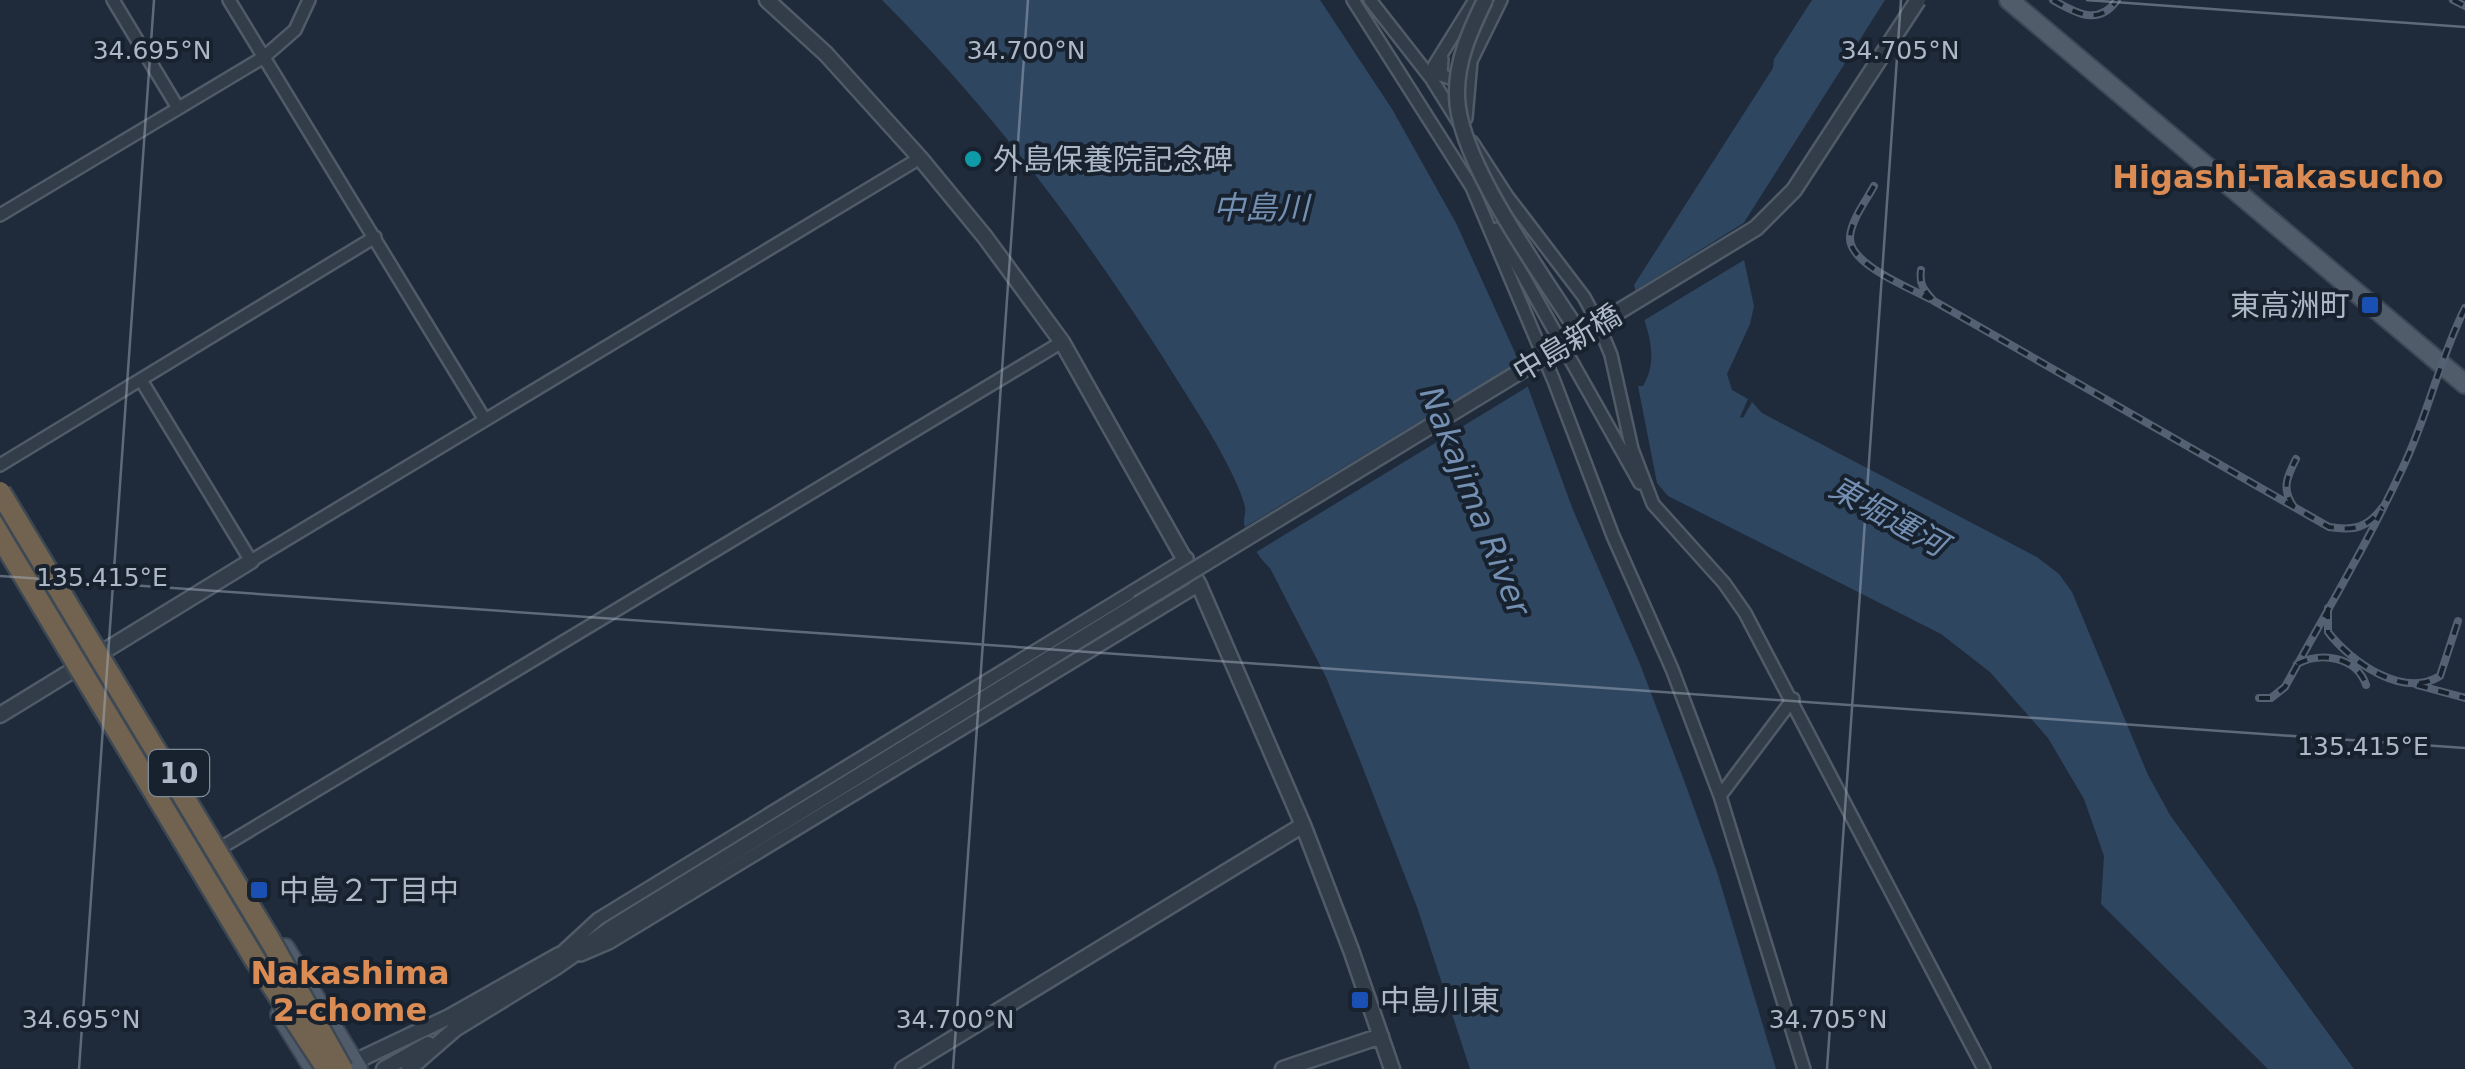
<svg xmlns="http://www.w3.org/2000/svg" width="2465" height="1069" font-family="'DejaVu Sans','Noto Sans JP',sans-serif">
  <rect width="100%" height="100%" fill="#1f2b3a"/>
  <!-- water -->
  <path fill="#2f4661" d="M 882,0 L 1320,0 L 1392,109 L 1456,223 L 1517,357 L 1573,510 L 1640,664 L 1685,783 L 1717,872 L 1776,1069 L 1470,1069 L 1417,907 L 1359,758 L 1326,677 L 1270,568 C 1259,558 1245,537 1244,522 C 1244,517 1246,512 1245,507 C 1241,486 1213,437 1201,418 C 1107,265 1009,127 882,0 Z
    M 1812,0 L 1885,0 L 1738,232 L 1754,306 L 1750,324 L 1727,374 L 1732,390 L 1748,399 L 1740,417 L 1743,418 L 1752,402 L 1762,413 L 2037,557 L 2059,574 L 2072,592 L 2148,775 L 2170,815 L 2354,1069 L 2268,1069 L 2101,904 L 2104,856 L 2084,799 L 2048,738 L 1990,672 L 1941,634 L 1668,496 L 1657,483 L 1638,386 L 1643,386 C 1663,352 1642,321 1634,285 L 1773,68 L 1774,59 Z"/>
  <!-- pier -->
  <path fill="#1f2b3a" d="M 1750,219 L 1742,237 L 1749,257 L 1638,324 L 1631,293 Z
    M 1523,359 L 1532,384 L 1253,554 L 1240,530 Z"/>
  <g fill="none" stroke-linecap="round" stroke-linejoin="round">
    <!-- minor casing -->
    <g stroke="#505b68" stroke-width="16">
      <path id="minor" d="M 113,0 L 178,108
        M 229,0 L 485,420
        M 1353,0 L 1475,192
        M 1370,0 L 1431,78 L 1461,126
        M 1442,59 L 1441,75 L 1453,79 L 1463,73
        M 1431,78 L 1434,66 L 1475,0
        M 1466,118 L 1471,61 L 1501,0
        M 1472,142 L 1507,196 L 1584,297 L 1597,321 L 1611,355 L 1632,449 L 1653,504 L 1724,583 L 1745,613 L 1984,1069
        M 1471,185 L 1554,381 L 1613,536 L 1672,669 L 1720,796 L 1804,1069
        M 0,215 L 264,57 L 295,30 L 309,0
        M 1497,229 L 1640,483
        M 141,380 L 251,561 L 920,158
        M 0,465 L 375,237
        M 1720,796 L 1793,699
        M 212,853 L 1062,342
        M 559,955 L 598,919 L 1187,558
        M 581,955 L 609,943 L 1199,585"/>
    </g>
    <!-- tertiary casing -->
    <g stroke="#505b68" stroke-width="19">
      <path id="tertiary" d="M 767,0 L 826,54 L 920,158 L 985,237 L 1062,342 L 1199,585 L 1303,825 L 1351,950 L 1392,1069
        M 0,715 L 251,561
        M 354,1062 L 449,1017 L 559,955
        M 384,1069 L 428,1044
        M 409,1069 L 455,1029 L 556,967 L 613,927 L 1138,604
        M 903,1069 L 1303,825
        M 1283,1069 L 1381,1036"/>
    </g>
    <!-- primary casing -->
    <g stroke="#3c4654" stroke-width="22">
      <path id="primary" d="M 2009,0 L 2465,384
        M 285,948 L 358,1069
        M 280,1014 L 314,1069"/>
    </g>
    <!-- motorway casing -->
    <g stroke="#3d4855" stroke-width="25">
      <path id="motorway" d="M 0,512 L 89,662"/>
    </g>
    <!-- minor -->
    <use href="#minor" stroke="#333d4a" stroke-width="11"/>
    <!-- tertiary -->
    <use href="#tertiary" stroke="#333d4a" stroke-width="14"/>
    <!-- primary -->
    <use href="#primary" stroke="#515c6b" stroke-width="18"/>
    <!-- motorway -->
    <use href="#motorway" stroke="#71634f" stroke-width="20"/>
    <!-- rail casing -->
    <g stroke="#546172" stroke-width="8">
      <path id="rail" d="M 2053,0 C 2077,14 2099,26 2117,0
        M 2453,0 L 2465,6
        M 1874,186 C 1866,201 1851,220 1850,237 C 1848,264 1910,288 1930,299
        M 1921,270 C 1919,285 1924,290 1934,301 L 2329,527 C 2355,531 2367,528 2383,507
        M 2294,507 C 2281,489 2287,477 2296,459
        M 2328,608 L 2328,632 C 2351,662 2403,699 2440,676 L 2458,621
        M 2297,664 C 2321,651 2357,657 2366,685
        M 2417,685 L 2465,698
        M 2259,698 L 2271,698 L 2285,687 C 2325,614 2369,541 2404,465 C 2428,414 2440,358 2465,308"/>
    </g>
    <!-- rail -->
    <use href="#rail" stroke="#18222f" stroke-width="4" stroke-dasharray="11" stroke-linecap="butt"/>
    <!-- tertiary-bridge casing -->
    <g stroke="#505b68" stroke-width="19" stroke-linecap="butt">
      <path id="tertiary-bridge" d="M 1485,0 C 1470,31 1456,61 1457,96 C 1458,162 1544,277 1581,336
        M 1138,604 L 1756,228 L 1794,190 L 1918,0"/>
    </g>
    <!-- motorway-bridge casing -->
    <g stroke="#3d4855" stroke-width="25" stroke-linecap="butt">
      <path id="motorway-bridge" d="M 0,492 L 270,940 L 342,1069
        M 0,536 L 254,958 L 327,1069"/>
    </g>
    <!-- tertiary-bridge -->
    <use href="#tertiary-bridge" stroke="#333d4a" stroke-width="14"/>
    <!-- motorway-bridge -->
    <use href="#motorway-bridge" stroke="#71634f" stroke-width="20"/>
  </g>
  <!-- ticks -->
  <path fill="none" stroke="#adb8c7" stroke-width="2.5" stroke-opacity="0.45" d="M 2086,0 L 2465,27M 0,576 L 2465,748M 79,1069 L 154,0M 953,1069 L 1028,0M 1827,1069 L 1901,0"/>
  <!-- markers -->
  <circle fill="#0f9aa8" stroke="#18222f" stroke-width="4" cx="973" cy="159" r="10"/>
  <g fill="#1a4fb4" stroke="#18222f" stroke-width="4">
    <rect x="2360" y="295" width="20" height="20" rx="5"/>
    <rect x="249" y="880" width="20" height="20" rx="5"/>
    <rect x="1350" y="990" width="20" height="20" rx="5"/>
  </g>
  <g text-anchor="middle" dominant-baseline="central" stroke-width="8" stroke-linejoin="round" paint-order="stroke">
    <!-- shield labels -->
    <rect fill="#18222f" stroke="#808b99" stroke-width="2.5" x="149" y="750" width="60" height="46" rx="8"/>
    <g font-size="28" font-weight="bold" fill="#adb8c7">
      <text x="179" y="773">10</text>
    </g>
    <!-- poi labels -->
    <g font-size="30" fill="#adb8c7" stroke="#18222f" text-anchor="start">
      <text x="993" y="159">外島保養院記念碑</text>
      <text x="2350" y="305" text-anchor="end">東高洲町</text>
      <text x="279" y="890">中島２丁目中</text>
      <text x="1380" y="1000">中島川東</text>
    </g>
    <!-- street labels -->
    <g font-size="30" fill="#adb8c7" stroke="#18222f">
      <text transform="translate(1567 343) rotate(-31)">中島新橋</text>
    </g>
    <!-- neighbourhood labels -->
    <g font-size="32" font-weight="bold" fill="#db8b54" stroke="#18222f">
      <text x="2278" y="177">Higashi-Takasucho</text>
      <text x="350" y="973">Nakashima<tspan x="350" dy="37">2-chome</tspan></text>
    </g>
    <!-- water labels -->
    <g font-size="32" font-style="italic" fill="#738fb2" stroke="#18222f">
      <text x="1261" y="208">中島川</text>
      <text transform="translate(1475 501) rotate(68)">Nakajima River</text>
      <text transform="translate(1888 516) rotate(29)">東堀運河</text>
    </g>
  </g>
  <g font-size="25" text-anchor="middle" fill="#adb8c7" stroke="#18222f" stroke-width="8" stroke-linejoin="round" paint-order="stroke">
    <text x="152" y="59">34.695°N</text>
    <text x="1026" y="59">34.700°N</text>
    <text x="1900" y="59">34.705°N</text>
    <text x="102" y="586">135.415°E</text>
    <text x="2363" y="755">135.415°E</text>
    <text x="81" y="1028">34.695°N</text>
    <text x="955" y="1028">34.700°N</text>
    <text x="1828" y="1028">34.705°N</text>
  </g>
</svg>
